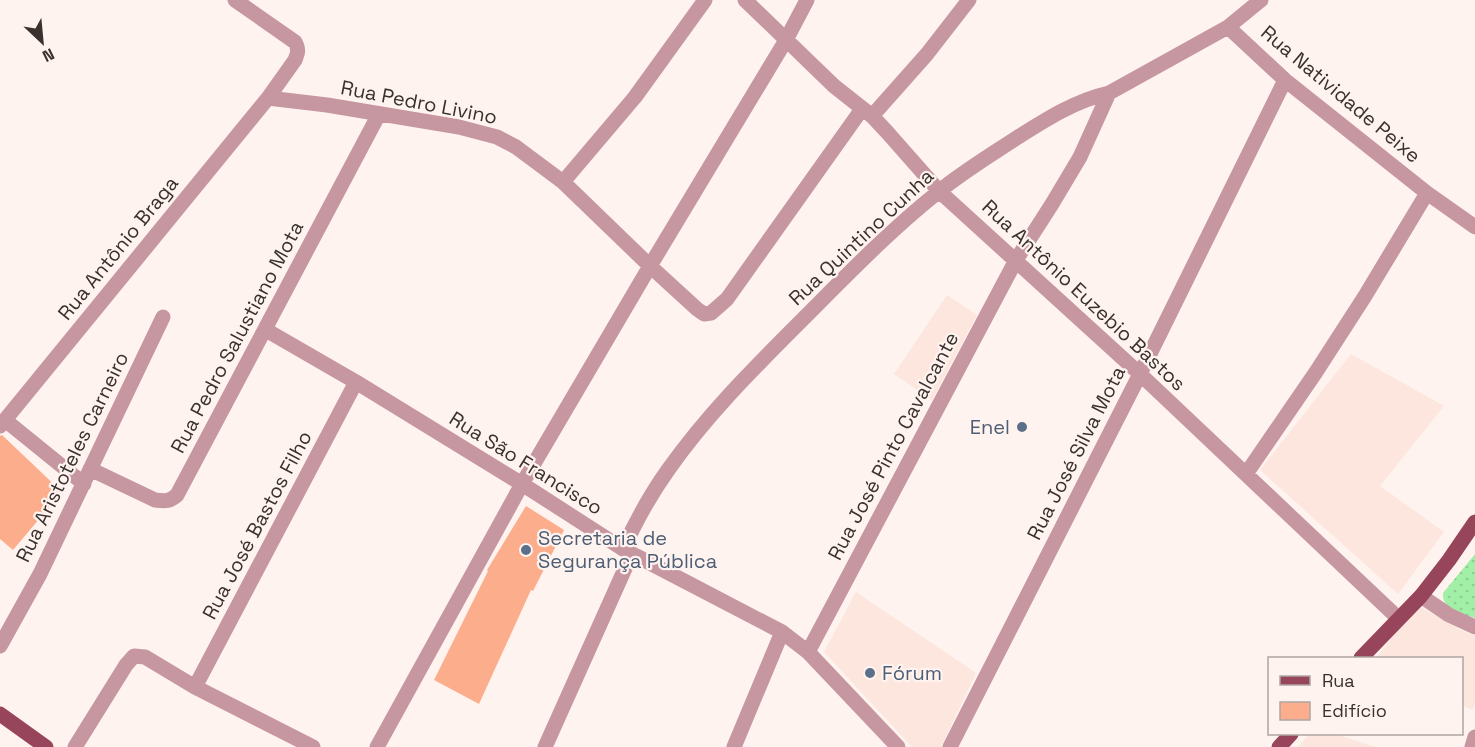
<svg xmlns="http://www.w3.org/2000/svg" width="1475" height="747" font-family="'Space Grotesk',sans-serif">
  <defs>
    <pattern id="grass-dots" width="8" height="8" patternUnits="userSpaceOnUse" patternTransform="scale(1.5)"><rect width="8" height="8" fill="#a2efa8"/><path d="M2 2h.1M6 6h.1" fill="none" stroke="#8ccd91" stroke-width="1.8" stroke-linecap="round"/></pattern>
  </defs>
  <rect width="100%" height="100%" fill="#fff3ef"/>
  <!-- built -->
  <path fill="#fce6de" d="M 947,295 L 977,315 L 932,400 L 894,374 Z
    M 1351,354 L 1444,406 L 1380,486 L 1444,532 L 1398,594 L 1260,470 Z
    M 856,592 L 976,673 L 941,747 L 912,747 L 824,652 Z
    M 1417,605 L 1459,629 L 1475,636 L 1475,703 L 1473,710 L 1462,705 L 1462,658 L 1376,658 Z
    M 1309,734 L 1335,734 L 1376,747 L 1298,747 Z"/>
  <!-- grass -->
  <path fill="url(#grass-dots)" d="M 1475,554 L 1475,618 C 1461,613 1442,611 1443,593 Z"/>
  <!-- building -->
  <path fill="#fcae8c" d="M 2,435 L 62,492 L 13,550 L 0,539 L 0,436 Z
    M 526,506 L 564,530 L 533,591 L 531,590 L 479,704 L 434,680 L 488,571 L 487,570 Z"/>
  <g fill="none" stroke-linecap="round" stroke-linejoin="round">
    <!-- minor -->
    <path stroke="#c697a0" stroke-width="15" d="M 745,0 L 834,86 L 872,116 L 887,132 L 939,191 L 1140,374 L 1398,618
      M 1228,27 L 1285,80 L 1427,193 L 1475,227
      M 268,98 L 327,105 L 459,127 L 497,137 L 516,147 L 563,182 L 650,266 L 697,309 L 704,314 L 711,313 L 727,299 L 862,109
      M 872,116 L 927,54 L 969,0
      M 563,182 L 635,97 L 705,0
      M 266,330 L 356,382 L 522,484 L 623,549 L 782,632 L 808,652 L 898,747
      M 5,420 L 84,484
      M 0,426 L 268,98 L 295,60 C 298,53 299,49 295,42 L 235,0
      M 90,469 L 155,500 C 165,501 169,502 177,495 L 379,114
      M 1246,474 L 1316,372 L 1365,296 L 1427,193
      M 623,549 C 636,521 650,495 668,470 C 706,416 752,370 798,324 C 843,279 887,233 937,193 C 961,173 989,156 1015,139 C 1045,120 1074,101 1109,93 L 1228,27 L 1261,0
      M 1421,596 L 1449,615 L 1475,627
      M 0,646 L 40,574 L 163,317
      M 808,652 L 1016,260 L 1052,204 L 1080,157 L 1109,93
      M 195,687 L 356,382
      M 75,747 L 126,665 L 134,656 L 145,657 L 195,687 L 313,747
      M 377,747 L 522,484 L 650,266 L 786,40 L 807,0
      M 545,747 L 632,553
      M 734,747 L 782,632
      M 950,747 L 1140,374 L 1285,80
      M 1472,747 L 1475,737"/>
    <!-- primary -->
    <path stroke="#96455a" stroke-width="15" d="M 1361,658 L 1421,596 L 1449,560 L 1475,522
      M 0,714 L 46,747
      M 1279,747 L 1291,734"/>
  </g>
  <!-- markers -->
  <g fill="#5c6f8a" stroke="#fff3ef" stroke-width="2">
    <circle cx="1022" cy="427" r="6"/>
    <circle cx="526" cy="550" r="6"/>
    <circle cx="870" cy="673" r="6"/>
  </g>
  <g text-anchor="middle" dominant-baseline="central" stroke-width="4.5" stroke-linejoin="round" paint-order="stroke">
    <!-- street labels -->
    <g font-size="20" fill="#38312e" stroke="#fff3ef">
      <text transform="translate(1341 94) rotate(40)">Rua Natividade Peixe</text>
      <text transform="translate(419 102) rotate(11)">Rua Pedro Livino</text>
      <text transform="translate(861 237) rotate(-43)">Rua Quintino Cunha</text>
      <text transform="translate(118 248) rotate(-51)">Rua Antônio Braga</text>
      <text transform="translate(1084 295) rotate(43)">Rua Antônio Euzebio Bastos</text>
      <text transform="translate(237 337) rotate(-62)">Rua Pedro Salustiano Mota</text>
      <text transform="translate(893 446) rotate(-62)">Rua José Pinto Cavalcante</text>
      <text transform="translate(1076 453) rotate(-63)">Rua José Silva Mota</text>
      <text transform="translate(72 457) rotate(-64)">Rua Aristoteles Carneiro</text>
      <text transform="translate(526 463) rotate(32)">Rua São Francisco</text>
      <text transform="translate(257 525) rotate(-62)">Rua José Bastos Filho</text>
    </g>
    <!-- service labels -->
    <g font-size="20" fill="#4e5e75" stroke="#fff3ef" text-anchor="start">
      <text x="1010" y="427" text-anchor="end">Enel</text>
      <text x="538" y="538">Secretaria de<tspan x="538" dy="23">Segurança Pública</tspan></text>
      <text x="882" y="673">Fórum</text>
    </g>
  </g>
  <!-- legend -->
  <rect x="1268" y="657" width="195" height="78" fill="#fff3ef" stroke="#afa5a2" stroke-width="1.5"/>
  <rect x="1280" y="676" width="30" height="9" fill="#96455a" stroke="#afa5a2" stroke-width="1.5"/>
  <text x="1322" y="687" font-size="18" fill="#38312e">Rua</text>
  <rect x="1280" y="702" width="30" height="18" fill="#fcae8c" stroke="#afa5a2" stroke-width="1.5"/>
  <text x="1322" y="717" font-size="18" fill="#38312e">Edifício</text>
  <!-- north arrow -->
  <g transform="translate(42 42) rotate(154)" stroke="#fff3ef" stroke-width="4.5" paint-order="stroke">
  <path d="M0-4.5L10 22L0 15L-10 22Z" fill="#38312e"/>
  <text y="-9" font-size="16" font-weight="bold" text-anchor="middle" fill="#38312e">N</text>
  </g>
</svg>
